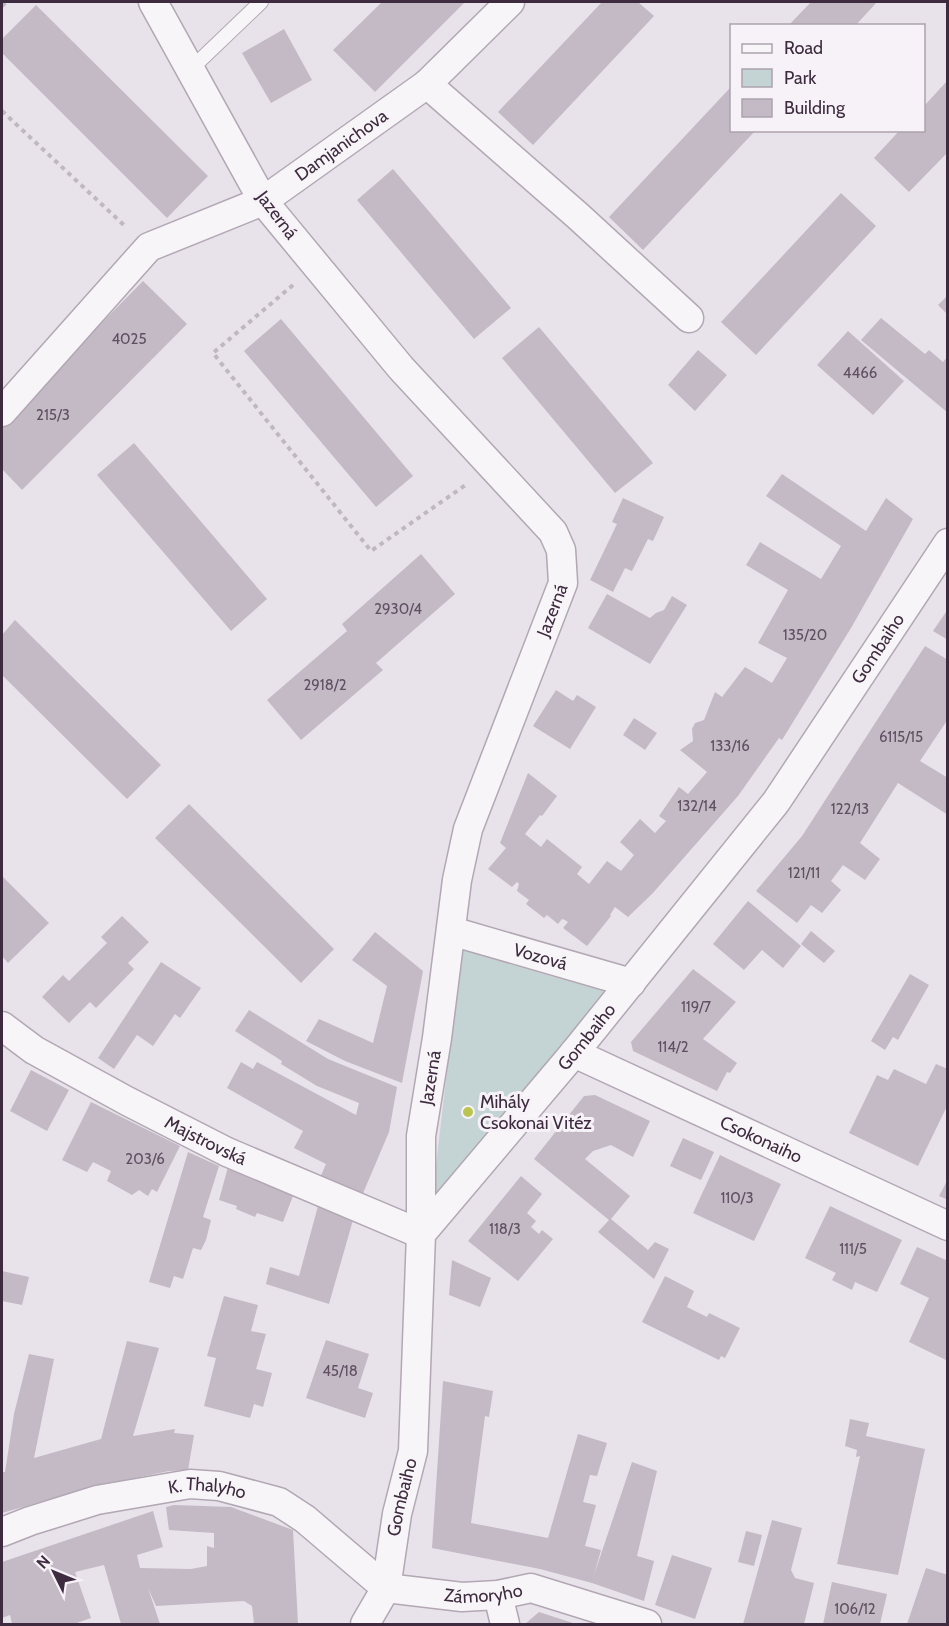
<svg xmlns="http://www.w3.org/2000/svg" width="949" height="1626" font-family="Cabin,sans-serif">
  <rect width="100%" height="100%" fill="#e8e2ea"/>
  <!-- green -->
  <path fill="#c4d3d3" d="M 461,950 L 607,992 L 431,1209 Z"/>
  <!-- building -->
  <path fill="#c4bac6" d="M 382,2 L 465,2 L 375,92 L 333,50 Z
    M 602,2 L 638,2 L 654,16 L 533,145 L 498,112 Z
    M 811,2 L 877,2 L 855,26 L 788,26 Z
    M 36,5 L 208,176 L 167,218 L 2,53 L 2,39 Z
    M 284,29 L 312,80 L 271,103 L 242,53 Z
    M 948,80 L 948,152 L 909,192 L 874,158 L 900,130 L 924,130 L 924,106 Z
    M 730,88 L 732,89 L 732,130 L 756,130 L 643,250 L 609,217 Z
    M 393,169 L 511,308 L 474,339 L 357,200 Z
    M 841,193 L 876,226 L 756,355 L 721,322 Z
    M 143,281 L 187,324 L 22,490 L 2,469 L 2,424 Z
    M 948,295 L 948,315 L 938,305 Z
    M 881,318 L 925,354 L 929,350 L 943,362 L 948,356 L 948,413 L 861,340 Z
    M 281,319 L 413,476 L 376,507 L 244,351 Z
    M 539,327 L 653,463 L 615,493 L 502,358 Z
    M 848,331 L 904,381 L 873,415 L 817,365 Z
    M 698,350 L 727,375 L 695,411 L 668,385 Z
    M 134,443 L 267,599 L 231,631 L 97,475 Z
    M 782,474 L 866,531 L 886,498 L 913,519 L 851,628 L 782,740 L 779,738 L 738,796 L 652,894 L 628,917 L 615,907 L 610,915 L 611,916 L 587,946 L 563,928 L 568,922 L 565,920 L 562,919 L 558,924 L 547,915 L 544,918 L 526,904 L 529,900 L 517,891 L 519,884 L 517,882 L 512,887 L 488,869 L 506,848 L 500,843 L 528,773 L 557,796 L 542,816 L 540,815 L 525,834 L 541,847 L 547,839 L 582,867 L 577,874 L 589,884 L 607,861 L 621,871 L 634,855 L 620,842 L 640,819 L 655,833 L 666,821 L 659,816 L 679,787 L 688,794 L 707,772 L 680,750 L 693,741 L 692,729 L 695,723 L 704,720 L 715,692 L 722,697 L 745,667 L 772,683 L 787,658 L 758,643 L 788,590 L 746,565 L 760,542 L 821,579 L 841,546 L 766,496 Z
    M 623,498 L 664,517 L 653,541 L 648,539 L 632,571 L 625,568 L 613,592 L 590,580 L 617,524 L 612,522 Z
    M 421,554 L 455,594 L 376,663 L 383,670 L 301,740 L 267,700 L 347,631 L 342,624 Z
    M 607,594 L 650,618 L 656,613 L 664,610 L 672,596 L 687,605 L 650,664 L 588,628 Z
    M 948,609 L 948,640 L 933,631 Z
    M 15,620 L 161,765 L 127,799 L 2,675 L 2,635 Z
    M 925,646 L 948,660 L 948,719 L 920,761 L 948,778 L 948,815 L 898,783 L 860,843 L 880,859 L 865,880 L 843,865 L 831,881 L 841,890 L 822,913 L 811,905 L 797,923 L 756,891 L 802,836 Z
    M 556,690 L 573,701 L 577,695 L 596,707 L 570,749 L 533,726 Z
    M 634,718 L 657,733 L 645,750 L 623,735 Z
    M 189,804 L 334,949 L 301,983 L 155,838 Z
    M 2,876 L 49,923 L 8,963 L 2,956 Z
    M 748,901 L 801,946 L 783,968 L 762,950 L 744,970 L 713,944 Z
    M 122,916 L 149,942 L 128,963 L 134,969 L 96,1008 L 90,1002 L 69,1023 L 42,997 L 63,975 L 69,981 L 107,943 L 101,937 Z
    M 811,931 L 835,951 L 824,963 L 801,944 Z
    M 375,932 L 423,971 L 402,1083 L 345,1061 L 306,1041 L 319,1019 L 373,1043 L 387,986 L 352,960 Z
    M 161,962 L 201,988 L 180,1018 L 175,1014 L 153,1046 L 137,1035 L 114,1069 L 98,1058 Z
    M 693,969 L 736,1002 L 703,1039 L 737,1063 L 730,1073 L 727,1072 L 717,1091 L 633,1051 L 631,1042 Z
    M 910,974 L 929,985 L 898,1040 L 893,1037 L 885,1050 L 871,1041 Z
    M 249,1010 L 328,1059 L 397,1087 L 389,1132 L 361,1198 L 320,1178 L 326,1164 L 294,1148 L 303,1131 L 227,1088 L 241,1062 L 253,1069 L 257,1062 L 356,1115 L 359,1103 L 317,1086 L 281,1064 L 282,1061 L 235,1031 Z
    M 936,1064 L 948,1069 L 948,1104 L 918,1166 L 849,1133 L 877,1075 L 888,1080 L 894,1069 L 926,1084 Z
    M 31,1070 L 69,1090 L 47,1131 L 10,1111 Z
    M 595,1095 L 650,1121 L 633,1157 L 611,1145 L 593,1151 L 585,1159 L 630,1196 L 611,1219 L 648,1250 L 655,1242 L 669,1249 L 654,1279 L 598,1232 L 609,1220 L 534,1159 L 584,1096 Z
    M 91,1102 L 180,1146 L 157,1192 L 152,1189 L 148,1196 L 139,1190 L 132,1195 L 107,1181 L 111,1171 L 93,1162 L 87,1172 L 62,1160 Z
    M 683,1138 L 714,1152 L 701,1180 L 670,1166 Z
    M 188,1152 L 219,1166 L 203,1217 L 211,1220 L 206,1240 L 201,1250 L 193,1248 L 183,1279 L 174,1276 L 170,1288 L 149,1282 Z
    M 720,1155 L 781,1184 L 754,1241 L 693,1213 Z
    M 228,1167 L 293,1196 L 283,1222 L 257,1213 L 255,1217 L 236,1209 L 237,1206 L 219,1200 Z
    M 521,1176 L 542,1194 L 527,1213 L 536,1221 L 531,1227 L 539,1234 L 542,1230 L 553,1239 L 518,1281 L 468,1241 Z
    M 948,1179 L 948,1200 L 939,1196 Z
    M 318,1206 L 353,1220 L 329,1304 L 266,1284 L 270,1267 L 299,1276 Z
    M 830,1206 L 902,1240 L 877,1292 L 855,1282 L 852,1290 L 832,1280 L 836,1273 L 805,1258 Z
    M 917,1247 L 948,1261 L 948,1361 L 909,1342 L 929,1298 L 900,1284 Z
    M 452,1260 L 491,1278 L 480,1307 L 449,1295 Z
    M 2,1271 L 29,1277 L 22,1305 L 2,1301 Z
    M 665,1276 L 694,1291 L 687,1307 L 707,1317 L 709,1313 L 740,1328 L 725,1358 L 721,1356 L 719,1360 L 642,1322 Z
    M 224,1296 L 258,1305 L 251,1331 L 266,1334 L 256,1369 L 272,1373 L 263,1407 L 254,1404 L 250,1418 L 204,1406 L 216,1358 L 207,1356 Z
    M 326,1340 L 369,1354 L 358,1388 L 373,1393 L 365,1418 L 306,1398 Z
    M 127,1341 L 159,1348 L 133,1436 L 175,1429 L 174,1433 L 194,1435 L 188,1470 L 169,1471 L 92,1487 L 2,1513 L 2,1472 L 5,1472 L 14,1414 L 29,1354 L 54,1359 L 34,1458 L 101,1439 Z
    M 443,1381 L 493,1391 L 489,1417 L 485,1416 L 471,1523 L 548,1538 L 578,1434 L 607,1443 L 597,1476 L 590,1475 L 583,1502 L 596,1505 L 585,1546 L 601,1550 L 594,1575 L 632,1462 L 657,1471 L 637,1556 L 654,1561 L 644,1601 L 592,1583 L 540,1569 L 432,1548 Z
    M 850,1419 L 869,1423 L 866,1436 L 925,1449 L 898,1575 L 837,1564 L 860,1456 L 856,1457 L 857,1450 L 845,1446 Z
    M 174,1505 L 231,1507 L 293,1530 L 298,1624 L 254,1624 L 252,1606 L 244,1601 L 156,1606 L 148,1588 L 160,1624 L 121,1624 L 104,1565 L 75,1572 L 91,1618 L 74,1624 L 12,1624 L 10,1615 L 2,1618 L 2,1562 L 153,1511 L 163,1547 L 137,1555 L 140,1568 L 191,1569 L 207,1566 L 207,1546 L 214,1548 L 214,1533 L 169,1530 L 166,1507 Z
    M 772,1520 L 802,1528 L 791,1570 L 795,1578 L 814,1583 L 804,1624 L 743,1624 Z
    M 746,1531 L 762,1535 L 754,1566 L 738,1562 Z
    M 672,1555 L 712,1568 L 695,1619 L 655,1605 Z
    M 926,1568 L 948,1575 L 948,1624 L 907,1624 Z
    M 832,1582 L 887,1594 L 880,1624 L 823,1624 Z
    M 539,1612 L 576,1624 L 525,1624 Z"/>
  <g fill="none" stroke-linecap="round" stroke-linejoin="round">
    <!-- lane casing -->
    <g stroke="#b2a7b4" stroke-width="16">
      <path id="lane" d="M 191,69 L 261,2"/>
    </g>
    <!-- street casing -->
    <g stroke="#b2a7b4" stroke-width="31">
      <g id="street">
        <path d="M 427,84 L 578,216 L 689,318"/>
        <path id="s1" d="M 2,412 L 149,247 L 263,201 L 427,84 L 510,2"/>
        <path id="s2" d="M 451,931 L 631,983"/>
        <path id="s3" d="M 2,1026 L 34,1050 L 127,1101 L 227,1152 L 421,1234 L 421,1136 L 437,1038 L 457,880 L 468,829 L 563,583 L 561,550 L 553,532 L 401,368 L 263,201 L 153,2"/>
        <path id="s4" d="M 574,1053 L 948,1226"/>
        <path id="s5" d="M 2,1532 L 30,1521 L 97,1500 L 190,1484 L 219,1486 L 279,1502 L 305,1519 L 386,1588"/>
        <path id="s6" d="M 386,1588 L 462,1597 L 498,1595 L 531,1588 L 647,1624"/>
        <path d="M 498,1595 L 505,1624"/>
        <path id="s7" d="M 365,1624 L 386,1588 L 397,1514 L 413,1451 L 421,1234 L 574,1053 L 776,802 L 948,543"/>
      </g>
    </g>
    <!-- path -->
    <path stroke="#c0b8c1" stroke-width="4" stroke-dasharray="4.5 4.5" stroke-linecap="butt" d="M 2,6 L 6,2
      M 2,111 L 126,227
      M 293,285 L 213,353 L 371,551 L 467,484"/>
    <!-- lane -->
    <use href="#lane" stroke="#f8f5f8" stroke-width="14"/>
    <!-- street -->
    <use href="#street" stroke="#f8f5f8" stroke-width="28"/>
  </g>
  <!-- markers -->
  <circle fill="#bac550" stroke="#f6f2f7" stroke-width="2" cx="468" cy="1112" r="6"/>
  <g text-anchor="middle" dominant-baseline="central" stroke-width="6" stroke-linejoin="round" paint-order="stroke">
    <!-- number labels -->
    <g font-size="15" fill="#604f62">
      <text x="129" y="339">4025</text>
      <text x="860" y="373">4466</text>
      <text x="53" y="415">215/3</text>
      <text x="398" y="609">2930/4</text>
      <text x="805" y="635">135/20</text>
      <text x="325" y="685">2918/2</text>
      <text x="901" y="737">6115/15</text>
      <text x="730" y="746">133/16</text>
      <text x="697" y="806">132/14</text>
      <text x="850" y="809">122/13</text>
      <text x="804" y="873">121/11</text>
      <text x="696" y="1007">119/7</text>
      <text x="673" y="1047">114/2</text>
      <text x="145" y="1159">203/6</text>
      <text x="737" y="1198">110/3</text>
      <text x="505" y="1229">118/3</text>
      <text x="853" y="1249">111/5</text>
      <text x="340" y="1371">45/18</text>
      <text x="855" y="1609">106/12</text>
    </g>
    <!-- street labels -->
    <g font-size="18" fill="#3e2b40" stroke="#f6f2f7">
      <text stroke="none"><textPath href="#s1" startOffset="440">Damjanichova</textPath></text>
      <text transform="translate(277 215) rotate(53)">Jazerná</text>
      <text stroke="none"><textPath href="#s3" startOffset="1112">Jazerná</textPath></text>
      <text stroke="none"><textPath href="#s7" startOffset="1142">Gombaiho</textPath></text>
      <text stroke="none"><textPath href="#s2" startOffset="93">Vozová</textPath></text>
      <text stroke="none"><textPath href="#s7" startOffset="656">Gombaiho</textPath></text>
      <text stroke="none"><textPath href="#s3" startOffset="626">Jazerná</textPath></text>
      <text stroke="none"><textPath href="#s3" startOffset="234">Majstrovská</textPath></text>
      <text stroke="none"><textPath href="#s4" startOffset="206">Csokonaiho</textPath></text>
      <text stroke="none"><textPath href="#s5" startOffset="212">K. Thalyho</textPath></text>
      <text stroke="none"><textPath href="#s7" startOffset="134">Gombaiho</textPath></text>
      <text stroke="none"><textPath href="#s6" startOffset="98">Zámoryho</textPath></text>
    </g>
    <!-- poi labels -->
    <g font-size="18" fill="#3e2b40" stroke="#f6f2f7" text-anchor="start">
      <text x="480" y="1102">Mihály<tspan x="480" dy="21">Csokonai Vitéz</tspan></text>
    </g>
  </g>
  <!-- border -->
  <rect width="949" height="1626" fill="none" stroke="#3e2b40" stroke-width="6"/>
  <!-- legend -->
  <rect x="730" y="24" width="195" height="108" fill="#f6f2f7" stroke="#aca2ae" stroke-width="1.5"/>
  <rect x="742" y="44" width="30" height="9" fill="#f8f5f8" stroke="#aca2ae" stroke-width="1.5"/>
  <text x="784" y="54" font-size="18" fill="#3e2b40">Road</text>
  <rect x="742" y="69" width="30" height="18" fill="#c4d3d3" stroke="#aca2ae" stroke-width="1.5"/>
  <text x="784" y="84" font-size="18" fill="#3e2b40">Park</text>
  <rect x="742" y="99" width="30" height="18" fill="#c4bac6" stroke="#aca2ae" stroke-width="1.5"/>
  <text x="784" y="114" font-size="18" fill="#3e2b40">Building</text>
  <!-- north arrow -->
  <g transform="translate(54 1572) rotate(313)" stroke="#f6f2f7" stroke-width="4.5" paint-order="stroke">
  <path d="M0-4.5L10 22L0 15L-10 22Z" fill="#3e2b40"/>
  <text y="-9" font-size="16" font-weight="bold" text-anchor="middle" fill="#3e2b40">N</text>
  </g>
</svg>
